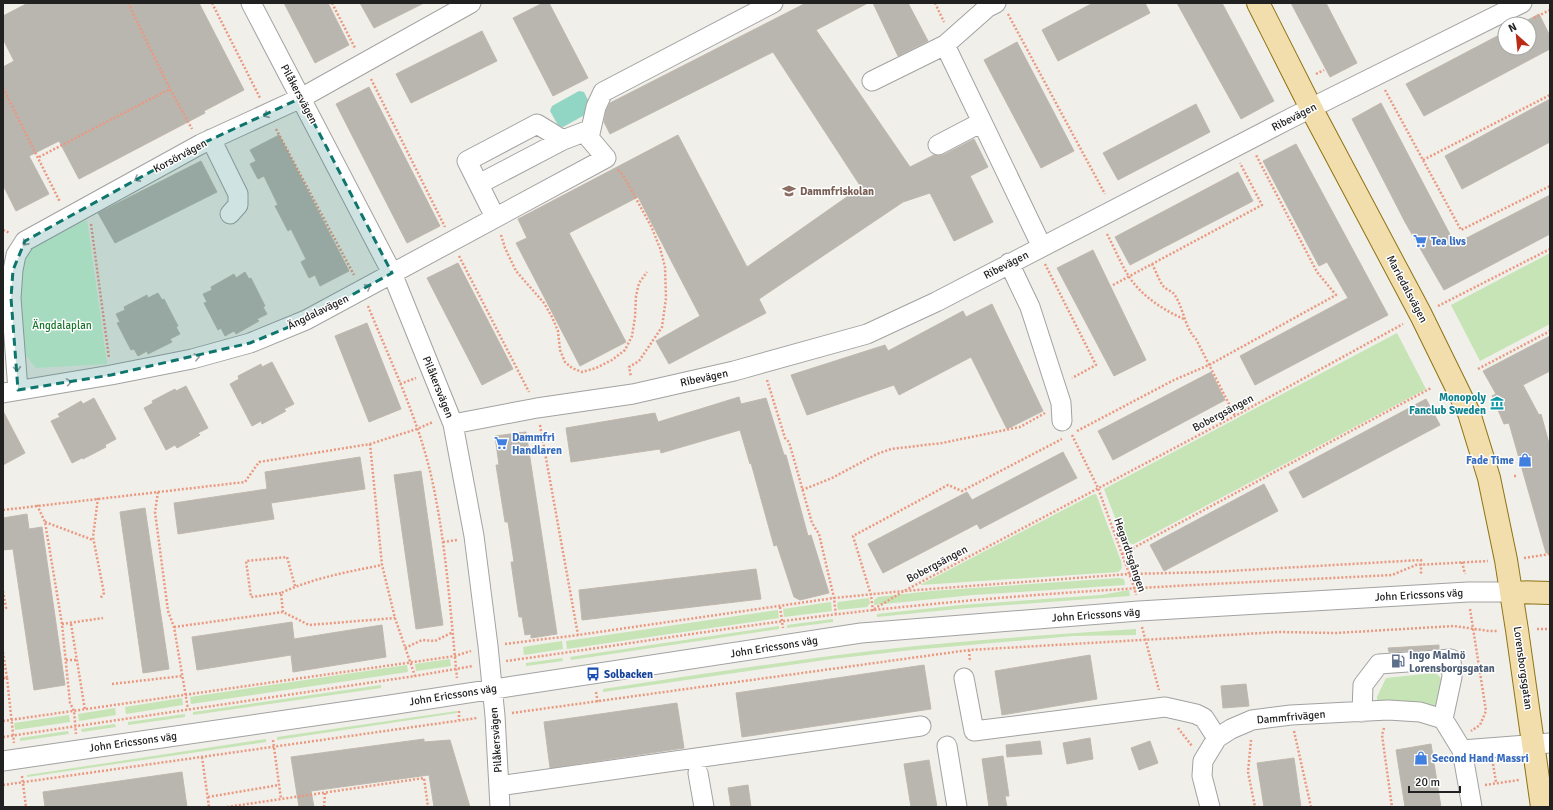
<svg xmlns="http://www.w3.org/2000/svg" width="1553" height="810" font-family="Signika,sans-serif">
  <rect width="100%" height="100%" fill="#f0efe9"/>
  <!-- grass -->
  <path fill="#c6e4b5" d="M 1550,253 L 1550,324 L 1480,361 L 1451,305 Z
    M 1397,333 L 1426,389 L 1134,544 L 1125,543 L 1104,489 Z
    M 1096,494 L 1121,561 C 1122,566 1123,569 1118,572 L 920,585 L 1092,495 Z
    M 1119,578 L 1124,579 L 1125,585 L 973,595 L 874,605 L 874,600 L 878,597 L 931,591 Z
    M 1129,590 L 1130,596 L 967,608 L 877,617 L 877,614 L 961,605 L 1101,595 Z
    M 869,598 L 870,603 L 867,607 L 838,610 L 837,604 L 838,602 Z
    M 831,602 L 832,611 L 784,617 L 783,609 Z
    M 778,610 L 779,618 L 567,649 L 566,641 Z
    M 833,619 L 833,622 L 787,628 L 787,625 Z
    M 779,626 L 779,629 L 571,660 L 570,657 Z
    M 1136,629 L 1136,635 L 1073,636 L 912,650 L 832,659 L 603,692 L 603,689 C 695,675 787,661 879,650 C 964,640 1050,635 1136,629 Z
    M 562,641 L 563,649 L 524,655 L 523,647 Z
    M 562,658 L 563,661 L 526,666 L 526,663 Z
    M 450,659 L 451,666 L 416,671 L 415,664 Z
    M 407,665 L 408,672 L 191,704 L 190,697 Z
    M 1433,673 C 1449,676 1439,697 1436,707 L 1413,702 L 1377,701 L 1377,697 L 1386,678 Z
    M 381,685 L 381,688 L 193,715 L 193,712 Z
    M 182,698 L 183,705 L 126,714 L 125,707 Z
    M 115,708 L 116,715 L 79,721 L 78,714 Z
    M 457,711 L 457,713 L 277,740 L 277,737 Z
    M 185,714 L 185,717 L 128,725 L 128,722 Z
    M 69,715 L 70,722 L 15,730 L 14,723 Z
    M 115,724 L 116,727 L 82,732 L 81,729 Z
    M 68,731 L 69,734 L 20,741 L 20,738 Z
    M 266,739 L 266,742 L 27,777 L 27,775 Z"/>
  <!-- park -->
  <path fill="#ccf4d4" d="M 87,220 L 107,364 L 36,368 L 24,353 L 19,264 L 34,243 Z"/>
  <!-- pitch -->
  <path fill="#91d6c4" d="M 579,91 L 584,92 L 592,108 L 590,112 L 563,127 L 558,125 L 550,111 L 552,106 Z"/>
  <!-- building -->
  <path fill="#b9b5af" stroke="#c0b8ad" d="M 28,3 L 199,3 L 244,90 L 204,111 L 205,113 L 79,179 L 59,141 L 29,156 L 49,194 L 16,211 L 3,185 L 3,67 L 14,61 L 3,39 L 3,16 Z
    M 284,3 L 328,3 L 349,45 L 315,63 Z
    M 360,3 L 424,3 L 374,28 Z
    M 543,3 L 549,3 L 588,78 L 553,96 L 513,18 Z
    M 806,3 L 868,3 L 816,30 L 910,167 L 934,155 L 938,156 L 943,155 L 974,139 L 988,167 L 970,176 L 993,222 L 954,241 L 930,193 L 903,202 L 759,299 L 766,313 L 669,364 L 656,341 L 700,316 L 638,197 L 569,233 L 626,342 L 580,366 L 516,243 L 527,238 L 518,219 L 678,135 L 747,267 L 861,187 L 773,52 L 610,134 L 604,122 L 606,111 L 610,103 Z
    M 873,3 L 908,3 L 928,41 L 898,56 Z
    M 1093,3 L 1145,3 L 1150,13 L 1058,61 L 1042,30 Z
    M 1177,3 L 1222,3 L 1274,101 L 1241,119 Z
    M 1291,3 L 1326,3 L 1357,63 L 1330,77 Z
    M 1539,14 L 1550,36 L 1550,49 L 1424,116 L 1406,84 L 1505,32 L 1505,48 L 1529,48 L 1529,24 L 1520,24 Z
    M 482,31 L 497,61 L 411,103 L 396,74 Z
    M 1017,42 L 1074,151 L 1041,168 L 984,60 Z
    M 369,87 L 440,226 L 407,243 L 336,104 Z
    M 1550,99 L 1550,142 L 1462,189 L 1445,156 Z
    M 1381,103 L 1455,244 L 1550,195 L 1550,234 L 1444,290 L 1405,222 L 1352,119 Z
    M 1196,104 L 1210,132 L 1118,180 L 1103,153 Z
    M 279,135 L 349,271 L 320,286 L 315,275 L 309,278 L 301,262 L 306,259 L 291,229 L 288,231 L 275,206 L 278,205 L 264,176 L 258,179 L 250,164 L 256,161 L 250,150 Z
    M 1296,144 L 1388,315 L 1255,385 L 1240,356 L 1348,298 L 1327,262 L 1319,266 L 1263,161 Z
    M 201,161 L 217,192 L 115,243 L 98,213 Z
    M 1238,172 L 1253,201 L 1130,265 L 1115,237 Z
    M 1093,250 L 1146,360 L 1114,376 L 1057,268 Z
    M 458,263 L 513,369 L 482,385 L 427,278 Z
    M 245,272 L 249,279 L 251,278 L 265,306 L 263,307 L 267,314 L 257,319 L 259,321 L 236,334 L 234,331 L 225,336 L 221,328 L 218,330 L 204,303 L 207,302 L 203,294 L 212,290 L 211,287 L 234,274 L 236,278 Z
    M 158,293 L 162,300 L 164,299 L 178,326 L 176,327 L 180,334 L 170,339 L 172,342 L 148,354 L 147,351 L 138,356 L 134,349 L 131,350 L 117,323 L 120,322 L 116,314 L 125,310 L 124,307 L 147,295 L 148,298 Z
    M 992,304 L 1043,411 L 1007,429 L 971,357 L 899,395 L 894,385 L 807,415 L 791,375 L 885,345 L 888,351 L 963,311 L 966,317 Z
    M 367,323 L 401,409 L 369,422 L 335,336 Z
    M 1550,336 L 1550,371 L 1523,385 L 1539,415 L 1541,414 L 1550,447 L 1550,553 L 1546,553 L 1509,423 L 1504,424 L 1492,396 L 1496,394 L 1483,371 Z
    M 272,362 L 294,404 L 284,409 L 286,411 L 262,424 L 261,421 L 252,426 L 230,384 L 239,379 L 238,376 L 261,364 L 262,367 Z
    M 1211,372 L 1225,400 L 1113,460 L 1098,431 Z
    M 186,386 L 208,428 L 198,433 L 200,435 L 177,448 L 175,445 L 166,450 L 144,408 L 153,403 L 152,401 L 175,389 L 176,391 Z
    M 739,397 L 741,404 L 766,398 L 784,455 L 786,455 L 808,536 L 811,535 L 829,593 L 800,600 L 794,597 L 777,545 L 774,546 L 751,463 L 750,464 L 740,430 L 661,453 L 660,449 L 571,462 L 566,428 L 655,413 L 658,422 Z
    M 94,398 L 116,439 L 105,445 L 106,447 L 83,459 L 82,458 L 72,463 L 51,421 L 60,417 L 58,414 L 69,408 L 81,401 L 83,404 Z
    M 1426,399 L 1440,425 L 1303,498 L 1289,472 Z
    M 3,411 L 25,453 L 3,465 Z
    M 526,432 L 557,634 L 531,638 L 531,634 L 525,635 L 522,617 L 519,617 L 511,562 L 514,562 L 508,522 L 505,522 L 496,465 L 499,465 L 495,436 Z
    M 1063,452 L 1077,478 L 980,529 L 977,524 L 883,573 L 868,544 L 967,492 L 972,500 Z
    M 360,457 L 365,489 L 271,503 L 274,519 L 178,534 L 174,503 L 267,489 L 265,472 Z
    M 421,471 L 443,625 L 416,629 L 394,475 Z
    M 1264,484 L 1278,511 L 1164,571 L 1150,545 Z
    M 145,508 L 169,669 L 143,673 L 120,512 Z
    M 27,514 L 29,529 L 42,527 L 65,685 L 34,690 L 13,549 L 3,550 L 3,518 Z
    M 756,569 L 761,599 L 582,620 L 579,590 Z
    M 292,622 L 294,639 L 382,625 L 386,657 L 293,672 L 291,655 L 197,670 L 192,637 Z
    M 1439,645 L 1439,649 L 1389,652 L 1388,648 Z
    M 1090,655 L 1097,699 L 1002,715 L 995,671 Z
    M 924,665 L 931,709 L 742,737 L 736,693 Z
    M 1246,684 L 1249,706 L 1223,708 L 1221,686 Z
    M 677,703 L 684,748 L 550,768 L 544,722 Z
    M 1090,738 L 1093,759 L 1067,764 L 1063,743 Z
    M 424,739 L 424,742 L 450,740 L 470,807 L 434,807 L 429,775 L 311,791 L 314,807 L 299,807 L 291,757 Z
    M 1040,741 L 1042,754 L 1007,757 L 1006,745 Z
    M 1150,741 L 1158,763 L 1139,770 L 1131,748 Z
    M 1431,744 L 1441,807 L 1405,807 L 1396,750 Z
    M 1003,756 L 1009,796 L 1005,796 L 1007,807 L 989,807 L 982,759 Z
    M 1294,758 L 1301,807 L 1264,807 L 1257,763 Z
    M 929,760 L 937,807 L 911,807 L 904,764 Z
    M 182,772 L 187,807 L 45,807 L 43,792 Z
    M 748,785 L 751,807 L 731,807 L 728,788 Z"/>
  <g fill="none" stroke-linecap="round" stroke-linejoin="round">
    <!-- minor casing -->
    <g stroke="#a2a2a2" stroke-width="21">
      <path id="minor" d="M 251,3 L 392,273 L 453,424 L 474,536 L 488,646 L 495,716 L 500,807
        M 945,45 L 1042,247
        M 872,81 L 945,45 L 988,7 L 996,3
        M 589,138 L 596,107 L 603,92 L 773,3
        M 211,139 L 238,194 L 238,205 L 230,214
        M 938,145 L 982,122
        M 479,184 L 563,140 L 537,124 L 467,161 L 495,217
        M 1009,263 L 1030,307 L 1061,403 L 1062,421
        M 18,390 L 11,298 L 13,270 L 16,255 L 25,241 L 201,144 L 301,98 L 471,3
        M 3,393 L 111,375 L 192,359 L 250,343 L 306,320 L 606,158 L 584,132 L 563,140
        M 453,424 L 537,408 L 633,394 L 734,371 L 867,334 L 936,302 L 1291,118 L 1522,3
        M 964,678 L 974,731 L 1165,707 L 1196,714 L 1204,718 L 1217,738
        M 1362,712 L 1363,685 L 1379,664 L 1451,659 L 1452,677 L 1443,719
        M 947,746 L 957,807
        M 1462,750 L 1550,743
        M 3,761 L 390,705 L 861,633 L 1139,611 L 1468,592 L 1511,592
        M 698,773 L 704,807
        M 499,786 L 921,726
        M 1210,807 L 1202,776 L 1203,761 L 1217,738 L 1231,729 L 1252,720 L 1291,715 L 1388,710 L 1420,712 L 1443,719 L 1462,750 L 1472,807"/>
    </g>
    <!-- major casing -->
    <g stroke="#8d7312" stroke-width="24">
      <path id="major" d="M 1258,3 L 1311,108 L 1421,315 L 1469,413 L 1489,478 L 1506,560 L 1517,630 L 1542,807
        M 1511,592 L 1550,593"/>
    </g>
    <!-- path -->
    <path stroke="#eb9880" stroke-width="2.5" stroke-dasharray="2 2" stroke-linecap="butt" d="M 128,3 L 170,89
      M 212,3 L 260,98
      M 332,3 L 355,48
      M 935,3 L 944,22
      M 1008,14 L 1105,194
      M 1534,18 L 1550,10
      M 1316,74 L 1324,70
      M 371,79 L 445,227
      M 3,88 L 60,202
      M 1385,90 L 1461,230 L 1550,186
      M 276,129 L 354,275
      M 39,157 L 170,89 L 192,129
      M 1423,160 L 1550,95
      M 618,170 L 623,175 L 651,226 L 660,248 L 665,267 L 666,298 L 662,327 L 639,361 L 629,367 L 631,377
      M 91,224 L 109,358
      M 3,230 L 10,233
      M 1107,234 C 1114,247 1120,262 1128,275 C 1140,295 1163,310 1184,319
      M 501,235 L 505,248 L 516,271 L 544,303 L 552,317 L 558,331 L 560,350 L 565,362 L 572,368 L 582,372 L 596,368 L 612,360 L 625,350 L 632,336 L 635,317 L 636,296 L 639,283 L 647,272
      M 459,256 L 529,392
      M 1045,264 L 1096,365 L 1072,378
      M 1152,264 C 1156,271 1159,281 1164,287 C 1167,290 1172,291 1174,294 C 1184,308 1184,327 1196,339 L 1235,416
      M 1113,285 L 1262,205 L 1240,163
      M 368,306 C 390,360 416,414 430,471 C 446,539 450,609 457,678
      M 1438,306 L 1550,249
      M 1478,369 L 1550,331
      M 767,380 L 785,438 L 789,442 L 812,523 L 819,534 L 834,598 L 836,616
      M 400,384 L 416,378
      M 540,425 L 578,635
      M 1077,431 L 1174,380 L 1209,365 L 1336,295 L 1317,272 L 1256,155
      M 1072,435 L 1098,488 L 1134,587 L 1136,595
      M 370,444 L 382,565 L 395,618 L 415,676
      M 1514,476 L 1516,476
      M 802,490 L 832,478 L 877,454 L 891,449 L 942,443 L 1020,427 L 1045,413
      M 158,492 L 155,512 L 168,611 L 174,627 L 188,709
      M 98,498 L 93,537 L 104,593 L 100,599
      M 37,505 L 45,522 L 62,624 L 70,703 L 74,711 L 76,734
      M 3,510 L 245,482 L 259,462 L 370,444 L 417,429 L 433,422
      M 45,522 L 93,540
      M 443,542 L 457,540
      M 1122,554 L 1431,388
      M 1524,558 L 1550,554
      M 1462,562 L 1465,574
      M 3,591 L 6,608 L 3,610
      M 281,593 L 251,597 L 246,561 L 287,557 L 295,586
      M 780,607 L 783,628
      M 874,609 L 904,591 L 1235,416 L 1403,324
      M 1470,609 L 1486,711 L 1480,725 L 1471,731
      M 873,611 L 871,595 L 853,536 L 948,485 L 962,491 L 1062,439
      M 283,612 L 281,593 C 313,578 347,572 382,565
      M 62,624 L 103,618
      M 71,624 L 85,710
      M 174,627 L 283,612 L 309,625 L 395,618
      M 1142,627 L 1159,690
      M 1537,629 L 1550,629
      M 505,644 L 578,635 L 834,598 L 904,591 L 1129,574 L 1212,572 L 1421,560 L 1421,574
      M 405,648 L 422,640 L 435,641 L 453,632
      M 969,650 L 970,662
      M 3,652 L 7,678 L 3,678
      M 66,660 L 77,660
      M 506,661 C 645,642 783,618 923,605 C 1079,589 1236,583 1392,575 L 1416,565 L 1488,561
      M 7,678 L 14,743
      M 112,684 L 182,676
      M 596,692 L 598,704
      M 459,711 L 459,720
      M 512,713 L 969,650 L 1279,632 L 1336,633 L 1454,626 L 1489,631 L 1498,631
      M 3,721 L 455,656 L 471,651
      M 1178,728 L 1192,746
      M 1384,728 L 1382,735 L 1392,807
      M 1294,731 L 1311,807
      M 3,737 L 415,676 L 473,666
      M 273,740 L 281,799
      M 1251,740 L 1248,772 L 1255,807
      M 202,757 L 209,807
      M 1493,764 L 1496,782
      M 22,776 L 26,807
      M 3,785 L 477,718
      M 1485,785 L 1519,780
      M 208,797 L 279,785
      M 227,807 L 424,778 L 428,807
      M 324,807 L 325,793"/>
    <!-- minor -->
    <use href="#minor" stroke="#fff" stroke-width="19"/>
    <!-- major -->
    <use href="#major" stroke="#f2ddac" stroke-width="22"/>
  </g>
  <!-- one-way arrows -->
  <defs><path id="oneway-chevron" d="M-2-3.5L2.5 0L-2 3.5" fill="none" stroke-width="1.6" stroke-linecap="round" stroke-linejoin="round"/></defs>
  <g stroke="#9b9b9b">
    <use href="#oneway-chevron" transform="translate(266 115) rotate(156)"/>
    <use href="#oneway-chevron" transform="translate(137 179) rotate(151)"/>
    <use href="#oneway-chevron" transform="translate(25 243) rotate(132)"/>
    <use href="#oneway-chevron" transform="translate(368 287) rotate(-29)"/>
    <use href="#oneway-chevron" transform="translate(197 357) rotate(-14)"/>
    <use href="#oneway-chevron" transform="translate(17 369) rotate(86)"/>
    <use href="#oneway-chevron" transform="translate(69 382) rotate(-9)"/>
  </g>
  <!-- marked area -->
  <path fill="#0f766e" fill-opacity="0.2" stroke="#0f766e" stroke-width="3" stroke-dasharray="8 5" stroke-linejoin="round" d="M 301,98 L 392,273 L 306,320 L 250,343 L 111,375 L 18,390 L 11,298 L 13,270 L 25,241 L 201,144 Z"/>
  <!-- icons -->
  <defs>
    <g id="school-bare" transform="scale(1.08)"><path d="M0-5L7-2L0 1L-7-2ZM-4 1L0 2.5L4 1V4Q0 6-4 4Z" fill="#8d6e63" stroke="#fff" stroke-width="2.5" paint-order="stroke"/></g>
    <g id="supermarket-bare" transform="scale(1.08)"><path d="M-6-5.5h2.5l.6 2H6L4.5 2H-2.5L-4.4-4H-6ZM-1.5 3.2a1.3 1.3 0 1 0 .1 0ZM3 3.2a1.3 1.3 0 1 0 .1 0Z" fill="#3f7fe0" stroke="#fff" stroke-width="2.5" paint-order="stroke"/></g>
    <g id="museum-bare" transform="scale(1.08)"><path d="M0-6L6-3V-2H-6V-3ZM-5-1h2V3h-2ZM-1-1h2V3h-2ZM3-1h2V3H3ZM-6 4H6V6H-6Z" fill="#0f9aa8" stroke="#fff" stroke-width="2.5" paint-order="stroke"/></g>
    <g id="shop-bare" transform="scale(1.08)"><path d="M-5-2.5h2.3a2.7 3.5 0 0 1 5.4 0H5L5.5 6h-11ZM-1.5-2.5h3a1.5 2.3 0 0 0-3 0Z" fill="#3f7fe0" stroke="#fff" stroke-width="2.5" paint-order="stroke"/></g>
    <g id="fuel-bare" transform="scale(1.08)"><path d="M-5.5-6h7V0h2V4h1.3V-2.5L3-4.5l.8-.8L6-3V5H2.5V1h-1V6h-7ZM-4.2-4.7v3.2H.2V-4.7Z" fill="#5c6f8a" stroke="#fff" stroke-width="2.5" paint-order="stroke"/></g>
    <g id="bus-bare" transform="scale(1.08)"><path d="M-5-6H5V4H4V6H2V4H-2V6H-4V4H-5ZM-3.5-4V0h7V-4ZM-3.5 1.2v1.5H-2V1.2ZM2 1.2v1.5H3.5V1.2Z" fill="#1a4fb4" stroke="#fff" stroke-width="2.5" paint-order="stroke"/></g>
  </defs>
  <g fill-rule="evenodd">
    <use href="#school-bare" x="789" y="191"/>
    <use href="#supermarket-bare" x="1420" y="241"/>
    <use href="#museum-bare" x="1497" y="403"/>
    <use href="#supermarket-bare" x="501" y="443"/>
    <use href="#shop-bare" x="1525" y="460"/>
    <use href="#fuel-bare" x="1398" y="661"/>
    <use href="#bus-bare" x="593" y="674"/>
    <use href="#shop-bare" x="1421" y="758"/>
  </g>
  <g text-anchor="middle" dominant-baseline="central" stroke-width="3" stroke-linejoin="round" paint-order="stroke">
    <!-- street labels -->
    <g font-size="11" fill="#212121" stroke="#fff">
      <text transform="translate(299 94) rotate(62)">Pilåkersvägen</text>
      <text transform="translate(1294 117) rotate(-27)">Ribevägen</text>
      <text transform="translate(180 156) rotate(-28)">Korsörvägen</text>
      <text transform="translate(1006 265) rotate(-27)">Ribevägen</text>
      <text transform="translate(1407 289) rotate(62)">Mariedalsvägen</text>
      <text transform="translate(318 312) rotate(-26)">Ängdalavägen</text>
      <text transform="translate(704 378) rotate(-12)">Ribevägen</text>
      <text transform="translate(438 387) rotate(68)">Pilåkersvägen</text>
      <text transform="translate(1223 413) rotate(-28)">Bobergsängen</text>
      <text transform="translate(1130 555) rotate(71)">Hegardtsgången</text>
      <text transform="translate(937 564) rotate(-28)">Bobergsängen</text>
      <text transform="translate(1419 595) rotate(-3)">John Ericssons väg</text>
      <text transform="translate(1096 615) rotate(-4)">John Ericssons väg</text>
      <text transform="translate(774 647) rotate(-9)">John Ericssons väg</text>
      <text transform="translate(1523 668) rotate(82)">Lorensborgsgatan</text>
      <text transform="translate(453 695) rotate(-9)">John Ericssons väg</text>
      <text transform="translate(1291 717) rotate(-5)">Dammfrivägen</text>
      <text transform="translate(496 740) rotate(-94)">Pilåkersvägen</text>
      <text transform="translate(133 742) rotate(-8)">John Ericssons väg</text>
    </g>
    <!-- education labels -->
    <g font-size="11" font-weight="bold" fill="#785e54" stroke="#fff" text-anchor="start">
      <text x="800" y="191">Dammfriskolan</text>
    </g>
    <!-- shop labels -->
    <g font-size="11" font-weight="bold" fill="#366cbe" stroke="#fff" text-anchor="start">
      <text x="1431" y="241">Tea livs</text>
      <text x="512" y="437">Dammfri<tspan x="512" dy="13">Handlaren</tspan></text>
      <text x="1514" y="460" text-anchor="end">Fade Time</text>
      <text x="1432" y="758">Second Hand Massri</text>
    </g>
    <!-- park labels -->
    <g font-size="11" fill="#19752c" stroke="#fff">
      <text x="62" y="325">Ängdalaplan</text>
    </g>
    <!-- culture labels -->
    <g font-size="11" font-weight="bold" fill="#0d838f" stroke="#fff" text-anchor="end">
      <text x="1486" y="397">Monopoly<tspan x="1486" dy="13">Fanclub Sweden</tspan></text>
    </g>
    <!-- service labels -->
    <g font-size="11" font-weight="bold" fill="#4e5e75" stroke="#fff" text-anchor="start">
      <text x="1409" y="655">Ingo Malmö<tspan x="1409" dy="13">Lorensborgsgatan</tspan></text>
    </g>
    <!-- transit labels -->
    <g font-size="11" font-weight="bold" fill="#164399" stroke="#fff" text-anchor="start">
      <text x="604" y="674">Solbacken</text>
    </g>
  </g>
  <!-- border -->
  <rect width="1553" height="810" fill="none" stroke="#212121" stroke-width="8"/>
  <!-- north arrow -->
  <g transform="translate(1517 36) rotate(333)"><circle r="19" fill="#ffffff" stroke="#a6a6a6"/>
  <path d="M0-3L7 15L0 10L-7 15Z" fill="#bb2c17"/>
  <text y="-6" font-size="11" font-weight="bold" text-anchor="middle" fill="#212121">N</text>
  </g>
  <!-- scale -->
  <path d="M1409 786v6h51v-6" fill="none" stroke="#212121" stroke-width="2"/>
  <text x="1415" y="786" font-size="12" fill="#212121" stroke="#ffffff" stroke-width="3" paint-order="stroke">20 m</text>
</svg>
